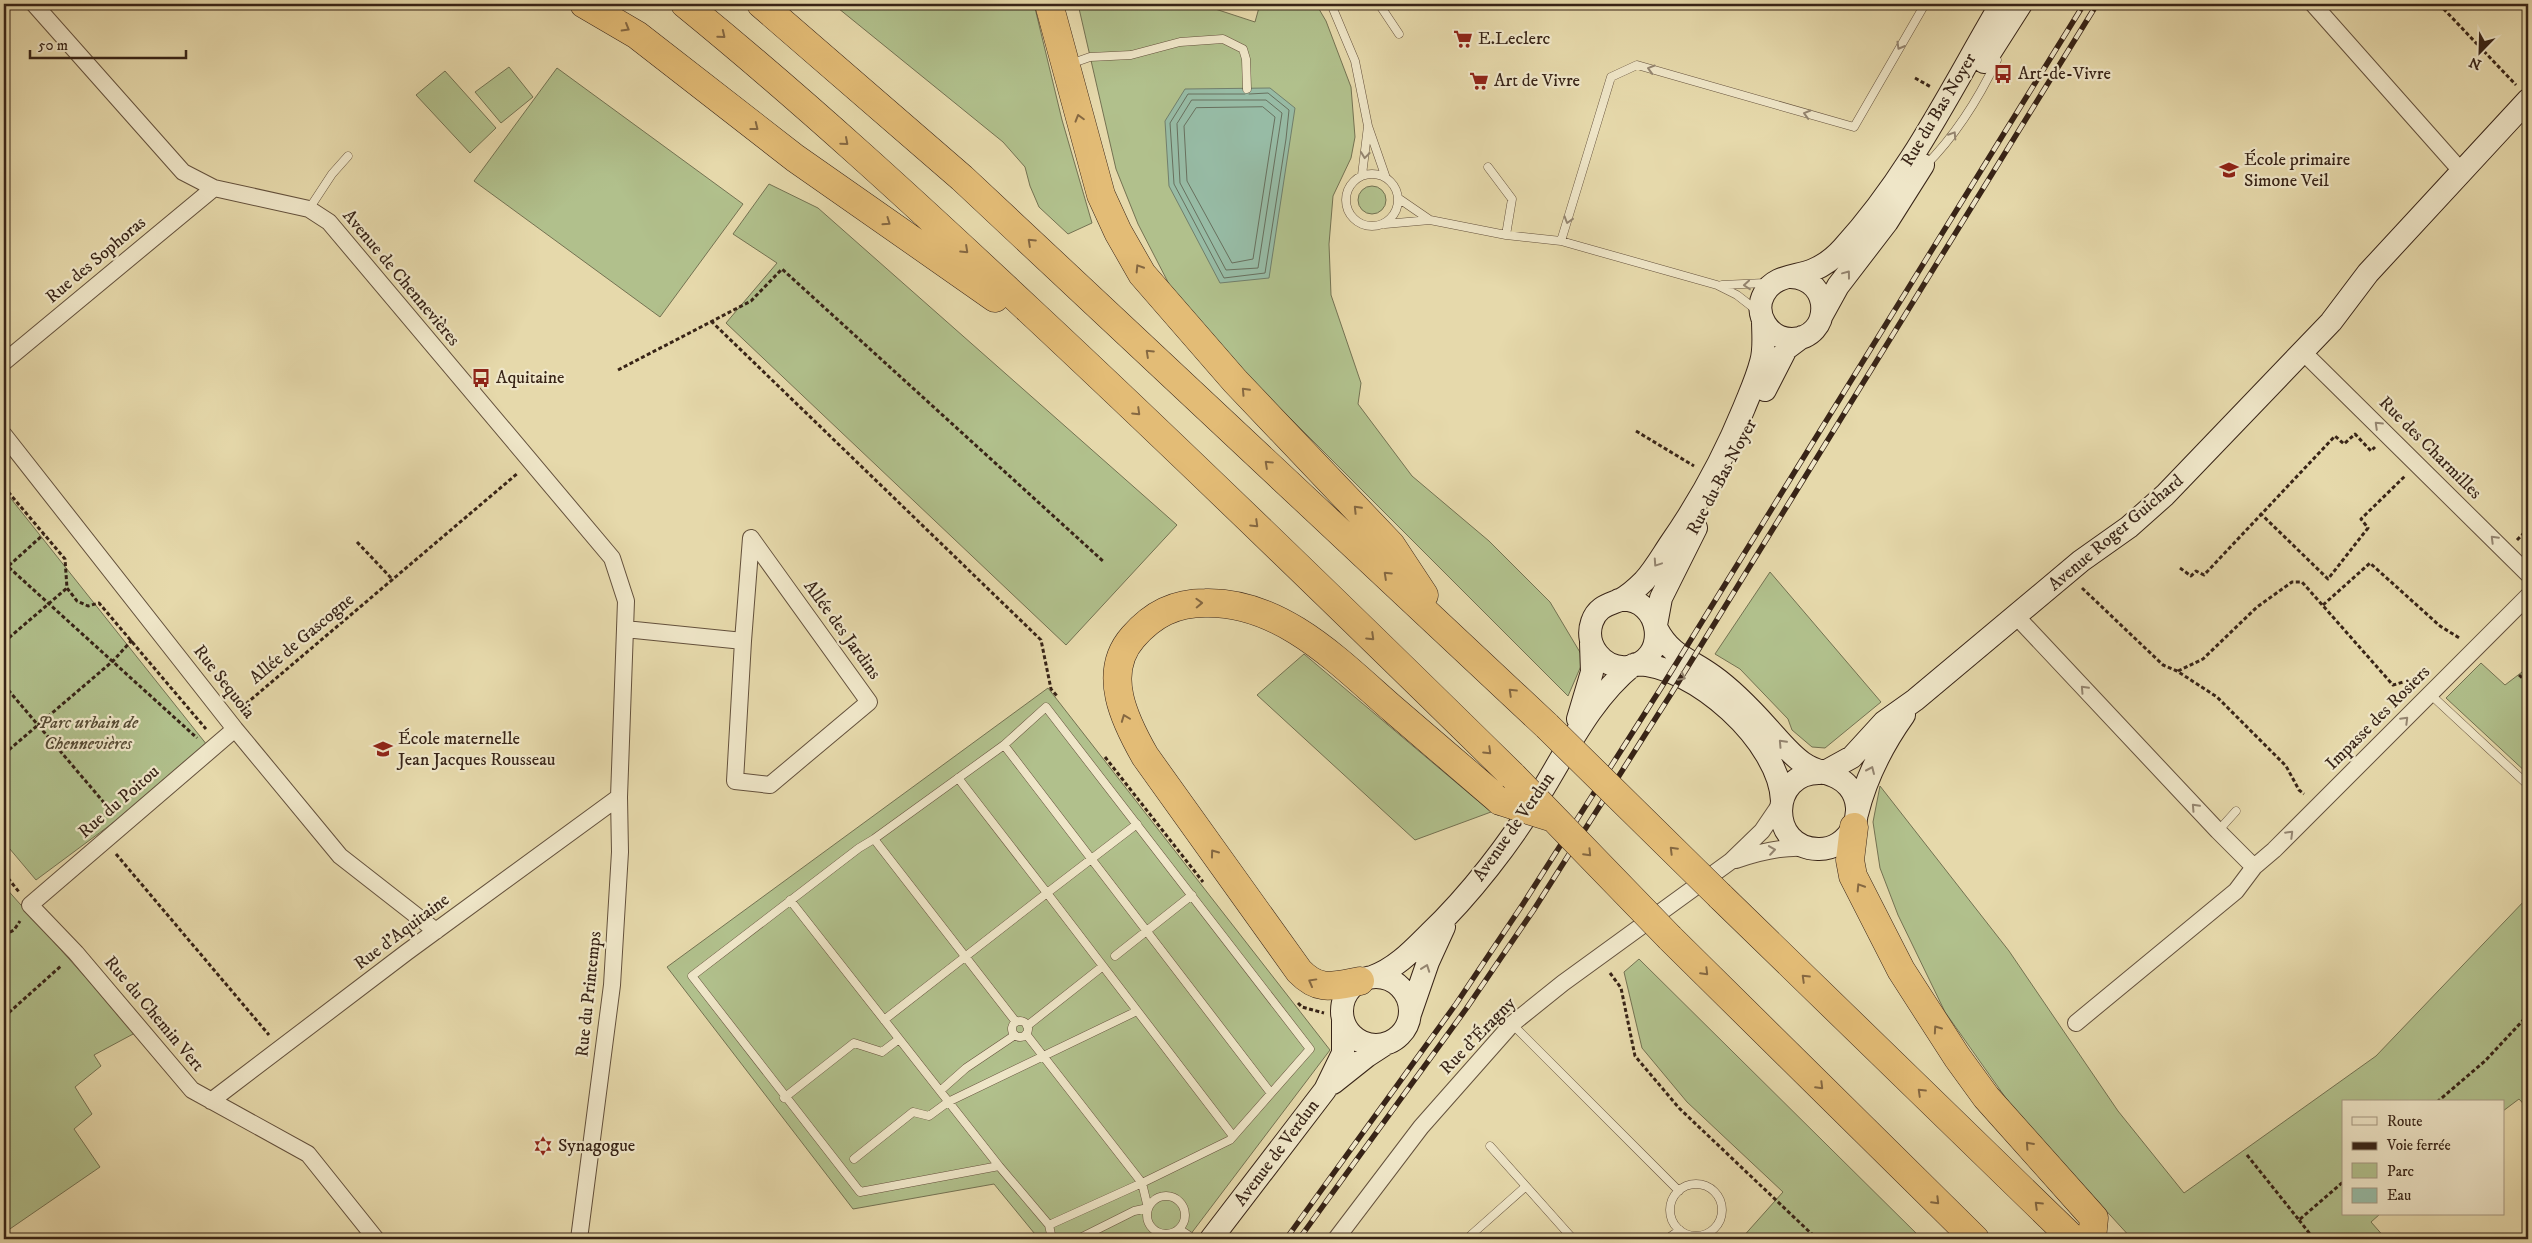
<svg xmlns="http://www.w3.org/2000/svg" width="2532" height="1243" font-family="'IM FELL DW Pica',serif">
  <rect width="100%" height="100%" fill="#e6d9ab"/>
  <filter id="stains"><feTurbulence type="fractalNoise" baseFrequency=".004" numOctaves="4"/><feColorMatrix values="0 0 0 0 .2 0 0 0 0 .09 0 0 0 0 .02 0 0 0 .5 -.17"/></filter>
  <radialGradient id="worn" r=".72"><stop offset=".6" stop-color="#630" stop-opacity="0"/><stop offset="1" stop-color="#630" stop-opacity=".3"/></radialGradient>
  <!-- green -->
  <path fill="#b1c08c" stroke="#747252" d="M 833,4 L 1034,4 L 1062,120 L 1092,223 L 1068,234 L 1039,207 L 1030,186 L 1025,167 L 1003,142 Z
    M 1078,4 L 1200,4 L 1255,22 L 1260,4 L 1316,4 L 1326,21 L 1351,87 L 1355,137 L 1351,158 L 1333,196 L 1329,244 L 1331,295 L 1361,383 L 1358,404 L 1412,476 L 1489,541 L 1550,602 L 1584,659 L 1568,696 L 1230,358 L 1170,286 L 1138,224 L 1116,169 Z
    M 509,67 L 533,97 L 501,123 L 475,92 Z
    M 557,68 L 743,204 L 660,317 L 474,181 Z
    M 445,71 L 496,128 L 470,153 L 416,95 Z
    M 769,184 L 818,208 L 1177,525 L 1066,645 L 726,323 L 777,263 L 733,234 Z
    M1358 200a14 14 0 1 1 28 0a14 14 0 1 1-28 0Z
    M 4,490 L 211,750 L 36,880 L 4,842 Z
    M 1770,572 L 1881,702 L 1825,748 L 1812,747 L 1792,730 L 1788,719 L 1740,669 L 1715,654 Z
    M 1304,654 L 1491,812 L 1415,840 L 1257,695 Z
    M 2481,663 L 2505,685 L 2522,672 L 2528,680 L 2528,774 L 2446,698 Z
    M 1048,688 L 1330,1050 L 1187,1239 L 1039,1239 L 994,1184 L 853,1209 L 667,967 Z
    M 1880,786 L 2009,951 L 2118,1111 L 2184,1193 L 2376,1056 L 2528,897 L 2528,1109 L 2519,1099 L 2503,1111 L 2503,1102 L 2343,1102 L 2343,1214 L 2380,1214 L 2371,1222 L 2386,1239 L 2132,1239 L 2015,1111 L 1945,1012 L 1898,915 L 1880,868 L 1873,822 Z
    M 4,886 L 135,1033 L 94,1055 L 101,1066 L 75,1087 L 92,1114 L 74,1129 L 100,1167 L 4,1233 Z
    M 1639,959 L 1922,1239 L 1741,1239 L 1783,1192 L 1687,1102 L 1642,1048 L 1624,972 Z"/>
  <!-- water -->
  <path fill="#97bba5" stroke="#717f6c" d="M 1270,88 L 1295,108 L 1269,278 L 1220,283 L 1169,186 L 1165,121 L 1185,89 Z"/>
  <g fill="none" stroke-linecap="round" stroke-linejoin="round">
    <!-- shore -->
    <path stroke="#68705e" stroke-width="1" d="M 1245,94 L 1188,94 L 1170,123 L 1174,184 L 1224,278 L 1265,273 L 1286,139 L 1289,110 L 1268,93 L 1249,94
      M 1192,100 L 1266,100 L 1282,113 L 1258,268 L 1226,270 L 1180,183 L 1177,124 Z
      M 1263,107 L 1275,117 L 1253,259 L 1232,263 L 1187,181 L 1184,126 L 1196,108 Z"/>
    <!-- lane casing -->
    <g stroke="#64513c" stroke-width="9">
      <path id="lane" d="M 1331,4 L 1355,61 L 1368,126
        M 1379,4 L 1399,34
        M 1070,64 L 1090,57 L 1131,55 L 1180,42 L 1223,39 L 1243,49 L 1246,59 L 1247,89
        M 1925,166 C 1955,136 1979,98 1997,60
        M 1488,167 L 1512,199 L 1506,235
        M1346 200a26 26 0 1 1 52 0a26 26 0 1 1-52 0Z
        M 1362,175 L 1368,126 L 1386,178
        M 309,209 L 332,174 L 348,156
        M 1430,220 L 1506,235 L 1561,241 L 1717,285 L 1737,295 L 1755,309
        M 1385,224 L 1430,220 L 1398,198
        M 1561,241 L 1611,77 L 1637,65 L 1854,127 L 1925,4
        M 1722,285 L 1765,283
        M 2431,695 L 2528,785
        M 1004,745 L 1270,1092
        M 958,778 L 1047,893 L 1137,824
        M 2218,831 L 2236,811
        M 874,839 L 1016,1022
        M 790,900 L 999,1166
        M 1115,956 L 1192,895
        M 884,1020 L 1047,893 L 1233,1136
        M1012 1029a8 8 0 1 1 16 0a8 8 0 1 1-16 0Z
        M 1512,1024 L 1679,1191
        M 1027,1026 L 1103,966
        M 1026,1034 L 1142,1183 L 1049,1225
        M 940,1091 L 966,1068 L 1015,1035
        M 784,1098 L 854,1043 L 882,1052 L 899,1039
        M 1490,1146 L 1573,1239
        M 854,1159 L 913,1112 L 929,1116 L 948,1102 L 1137,1011
        M1670 1210a26 26 0 1 1 52 0a26 26 0 1 1-52 0Z
        M1147 1215a19 19 0 1 1 38 0a19 19 0 1 1-38 0Z
        M 1179,1229 L 1194,1239
        M 1052,1239 L 1049,1225 L 999,1166 L 860,1192 L 692,976 L 859,848 L 874,839 L 1004,745 L 1046,707 L 1310,1049 L 1230,1140 L 1142,1183 L 1148,1208 L 1134,1211 L 1078,1239
        M 1474,1239 L 1471,1235 L 1525,1187
        M 1667,1239 L 1680,1230"/>
    </g>
    <!-- street casing -->
    <g stroke="#64513c" stroke-width="18">
      <path id="street" d="M 34,4 L 183,172 L 214,188 L 309,209 L 329,222 L 612,558 L 626,601 L 619,797 L 620,852 L 612,985 L 579,1239
        M 2313,4 L 2462,172
        M 2302,351 L 2528,574
        M 4,362 L 214,188
        M 4,435 L 235,729 L 340,856 L 436,931
        M 2017,617 L 2218,831 L 2254,867
        M 625,629 L 743,641 L 735,781 L 770,785 L 869,702 L 751,538 L 743,641
        M 235,729 L 30,905 L 76,953 L 192,1090 L 308,1154 L 376,1239
        M 1736,860 C 1759,852 1782,846 1807,848
        M 2076,1023 L 2236,891 L 2254,867 L 2274,850 L 2528,596
        M 211,1101 L 407,952 L 619,797
        M 1336,1239 L 1421,1127 L 1512,1024 L 1563,983 L 1731,861 L 1762,831 L 1781,803"/>
    </g>
    <!-- secondary casing -->
    <g stroke="#382417" stroke-width="24">
      <path id="secondary" d="M 1984,62 L 2021,4
        M 1791,277 C 1833,279 1832,338 1792,339 C 1769,339 1753,314 1764,294 C 1774,275 1796,277 1813,270 C 1825,265 1835,257 1843,248 C 1910,175 1952,87 2001,4
        M 1822,315 L 1838,286 L 1887,222 L 1923,165
        M 1765,390 L 1786,349 L 1802,337
        M 1619,600 C 1663,596 1670,662 1627,667 C 1603,669 1584,645 1592,622 C 1597,607 1608,605 1620,600 C 1628,596 1637,588 1644,581 C 1654,570 1662,556 1670,544 C 1700,501 1724,457 1744,408 C 1750,393 1757,378 1761,362 C 1765,349 1763,334 1763,321
        M 1656,625 L 1661,598 L 1696,528
        M 1657,629 C 1671,656 1690,659 1713,676 C 1734,691 1751,709 1768,728 C 1779,740 1790,754 1803,763 C 1817,774 1837,772 1849,787 C 1869,812 1849,850 1818,849 C 1768,848 1769,772 1820,773
        M 1636,664 C 1694,665 1780,742 1782,801
        M 1578,719 L 1592,672 L 1591,643
        M 1823,773 L 1852,757 L 1884,722 L 1915,700 L 2081,561 L 2129,527 L 2165,495 L 2331,322 L 2368,273 L 2528,100
        M 1857,814 C 1866,777 1882,746 1904,715
        M1342 1011a34 34 0 1 1 68 0a34 34 0 1 1-68 0Z
        M 1372,977 C 1395,969 1412,951 1429,934 C 1470,895 1510,843 1540,794 C 1568,749 1590,700 1633,665
        M 1410,1014 L 1428,962 L 1444,927
        M 1333,1083 L 1367,1056 L 1387,1043
        M 1211,1239 L 1325,1090 L 1343,1053 L 1343,1021"/>
    </g>
    <!-- highway casing -->
    <g stroke="#382417" stroke-width="29">
      <path id="highway" d="M 584,4 L 637,35 L 795,158 L 995,298
        M 685,4 C 804,101 917,205 1029,310 C 1193,463 1353,619 1513,776
        M 761,4 L 962,178 L 1547,726
        M 1049,4 L 1101,195 L 1118,232 L 1142,274 L 1235,381 L 1391,545 L 1424,595
        M 1854,827 L 1850,860 L 1853,876 L 1901,970 L 1957,1057 L 1986,1097 L 2094,1218 L 2092,1239
        M 1720,896 L 2073,1239
        M 1670,938 L 1975,1239
        M 1360,981 C 1333,986 1319,992 1299,971 L 1145,756 C 1125,721 1101,673 1133,637 C 1153,614 1175,603 1205,603 C 1282,601 1340,663 1394,710 C 1429,740 1465,771 1500,801"/>
    </g>
    <!-- path -->
    <path stroke="#382417" stroke-width="3" stroke-dasharray="4 2.5" stroke-linecap="butt" d="M 2439,4 L 2516,85
      M 1915,78 L 1931,87
      M 711,321 L 1041,640 L 1051,689 L 1058,697
      M 618,370 L 751,301 L 782,269 L 1104,562
      M 1636,431 L 1694,466
      M 4,487 L 65,559 L 67,588 L 77,601 L 88,606 L 99,603 L 206,729
      M 2260,513 L 2328,579 L 2368,528 L 2361,519 L 2405,476
      M 2517,540 L 2528,529
      M 357,542 L 393,580
      M 4,563 L 197,738
      M 2180,568 L 2191,576 L 2196,571 L 2204,575 L 2335,436 L 2344,444 L 2355,434 L 2371,451 L 2375,447
      M 4,570 L 44,534
      M 2082,588 L 2163,665 L 2177,671 L 2217,697 L 2286,766 L 2299,790 L 2304,794
      M 2323,605 L 2370,563 L 2440,626 L 2461,639
      M 4,642 L 67,588
      M 2178,671 L 2203,659 L 2257,607 L 2292,582 L 2302,582 L 2393,685 L 2407,681
      M 2519,675 L 2528,683
      M 4,685 L 38,725 L 113,661 L 132,640
      M 241,708 L 518,473
      M 4,754 L 38,725 L 112,812
      M 1105,757 L 1203,882
      M 116,854 L 269,1035
      M 4,873 L 19,892
      M 4,935 L 14,930 L 20,921
      M 1610,973 L 1621,988 L 1635,1056 L 1679,1108 L 1817,1239
      M 1298,1003 L 1302,1007 L 1324,1013
      M 4,1017 L 62,965
      M 2437,1102 L 2485,1061 L 2528,1015
      M 2247,1155 L 2299,1220 L 2343,1182
      M 2299,1220 L 2314,1239"/>
    <!-- lane -->
    <use href="#lane" stroke="#efe6c8" stroke-width="8"/>
    <!-- street -->
    <use href="#street" stroke="#efe6c8" stroke-width="16"/>
    <!-- secondary -->
    <use href="#secondary" stroke="#efe6c8" stroke-width="22"/>
    <!-- highway -->
    <use href="#highway" stroke="#e3bc76" stroke-width="28"/>
    <!-- rail casing -->
    <g stroke="#382417" stroke-width="5.5">
      <path id="rail" d="M 1286,1239 L 1456,1004 L 1523,904 L 1661,688 L 2084,4
        M 1299,1239 L 1466,1009 L 1533,911 L 1671,694 L 2097,4"/>
    </g>
    <!-- rail -->
    <use href="#rail" stroke="#efe6c8" stroke-width="4" stroke-dasharray="11" stroke-linecap="butt"/>
    <!-- highway-bridge casing -->
    <g stroke="#382417" stroke-width="29" stroke-linecap="butt">
      <path id="highway-bridge" d="M 1547,726 L 1720,896
        M 1513,776 L 1670,938
        M 1500,801 L 1550,817"/>
    </g>
    <!-- highway-bridge -->
    <use href="#highway-bridge" stroke="#e3bc76" stroke-width="28"/>
  </g>
  <!-- one-way arrows -->
  <defs><path id="oneway-chevron" d="M-2-3.5L2.5 0L-2 3.5" fill="none" stroke-width="1.6" stroke-linecap="round" stroke-linejoin="round" transform="scale(1.25)"/></defs>
  <g stroke="#856842">
    <use href="#oneway-chevron" transform="translate(626 28) rotate(30)"/>
    <use href="#oneway-chevron" transform="translate(722 35) rotate(39)"/>
    <use href="#oneway-chevron" transform="translate(1079 118) rotate(-106)"/>
    <use href="#oneway-chevron" transform="translate(755 127) rotate(38)"/>
    <use href="#oneway-chevron" transform="translate(845 142) rotate(41)"/>
    <use href="#oneway-chevron" transform="translate(887 222) rotate(35)"/>
    <use href="#oneway-chevron" transform="translate(1031 242) rotate(-137)"/>
    <use href="#oneway-chevron" transform="translate(965 250) rotate(43)"/>
    <use href="#oneway-chevron" transform="translate(1139 268) rotate(-122)"/>
    <use href="#oneway-chevron" transform="translate(1149 353) rotate(-137)"/>
    <use href="#oneway-chevron" transform="translate(1245 391) rotate(-133)"/>
    <use href="#oneway-chevron" transform="translate(1137 412) rotate(44)"/>
    <use href="#oneway-chevron" transform="translate(1268 464) rotate(-137)"/>
    <use href="#oneway-chevron" transform="translate(1357 509) rotate(-134)"/>
    <use href="#oneway-chevron" transform="translate(1255 524) rotate(44)"/>
    <use href="#oneway-chevron" transform="translate(1387 575) rotate(-137)"/>
    <use href="#oneway-chevron" transform="translate(1199 603) rotate(-2)"/>
    <use href="#oneway-chevron" transform="translate(1371 637) rotate(44)"/>
    <use href="#oneway-chevron" transform="translate(1512 692) rotate(-136)"/>
    <use href="#oneway-chevron" transform="translate(1125 718) rotate(-111)"/>
    <use href="#oneway-chevron" transform="translate(1488 751) rotate(44)"/>
    <use href="#oneway-chevron" transform="translate(1673 850) rotate(-135)"/>
    <use href="#oneway-chevron" transform="translate(1214 853) rotate(-126)"/>
    <use href="#oneway-chevron" transform="translate(1588 853) rotate(46)"/>
    <use href="#oneway-chevron" transform="translate(1860 887) rotate(-122)"/>
    <use href="#oneway-chevron" transform="translate(1705 972) rotate(45)"/>
    <use href="#oneway-chevron" transform="translate(1805 978) rotate(-136)"/>
    <use href="#oneway-chevron" transform="translate(1312 982) rotate(-151)"/>
    <use href="#oneway-chevron" transform="translate(1937 1029) rotate(-125)"/>
    <use href="#oneway-chevron" transform="translate(1820 1086) rotate(45)"/>
    <use href="#oneway-chevron" transform="translate(1921 1092) rotate(-136)"/>
    <use href="#oneway-chevron" transform="translate(2029 1145) rotate(-132)"/>
    <use href="#oneway-chevron" transform="translate(1936 1201) rotate(45)"/>
    <use href="#oneway-chevron" transform="translate(2038 1205) rotate(-136)"/>
  </g>
  <g stroke="#948570">
    <use href="#oneway-chevron" transform="translate(1900 46) rotate(120)"/>
    <use href="#oneway-chevron" transform="translate(1651 69) rotate(-164)"/>
    <use href="#oneway-chevron" transform="translate(1807 114) rotate(-164)"/>
    <use href="#oneway-chevron" transform="translate(1953 135) rotate(-57)"/>
    <use href="#oneway-chevron" transform="translate(1365 155) rotate(97)"/>
    <use href="#oneway-chevron" transform="translate(1568 220) rotate(107)"/>
    <use href="#oneway-chevron" transform="translate(1847 274) rotate(-53)"/>
    <use href="#oneway-chevron" transform="translate(1747 285) rotate(175)"/>
    <use href="#oneway-chevron" transform="translate(2378 425) rotate(-136)"/>
    <use href="#oneway-chevron" transform="translate(2494 539) rotate(-135)"/>
    <use href="#oneway-chevron" transform="translate(1657 563) rotate(124)"/>
    <use href="#oneway-chevron" transform="translate(1682 677) rotate(27)"/>
    <use href="#oneway-chevron" transform="translate(2084 689) rotate(-133)"/>
    <use href="#oneway-chevron" transform="translate(2405 720) rotate(-45)"/>
    <use href="#oneway-chevron" transform="translate(1782 743) rotate(-133)"/>
    <use href="#oneway-chevron" transform="translate(1871 770) rotate(-66)"/>
    <use href="#oneway-chevron" transform="translate(2195 807) rotate(-133)"/>
    <use href="#oneway-chevron" transform="translate(2290 834) rotate(-45)"/>
    <use href="#oneway-chevron" transform="translate(1772 850) rotate(-8)"/>
    <use href="#oneway-chevron" transform="translate(1426 968) rotate(-70)"/>
  </g>
  <!-- icons -->
  <defs>
    <g id="supermarket-bare" transform="scale(1.5)"><path d="M-6-5.5h2.5l.6 2H6L4.5 2H-2.5L-4.4-4H-6ZM-1.5 3.2a1.3 1.3 0 1 0 .1 0ZM3 3.2a1.3 1.3 0 1 0 .1 0Z" fill="#8f2418" stroke="#efe6c8" stroke-width="2.5" paint-order="stroke"/></g>
    <g id="bus-bare" transform="scale(1.5)"><path d="M-5-6H5V4H4V6H2V4H-2V6H-4V4H-5ZM-3.5-4V0h7V-4ZM-3.5 1.2v1.5H-2V1.2ZM2 1.2v1.5H3.5V1.2Z" fill="#8f2418" stroke="#efe6c8" stroke-width="2.5" paint-order="stroke"/></g>
    <g id="school-bare" transform="scale(1.5)"><path d="M0-5L7-2L0 1L-7-2ZM-4 1L0 2.5L4 1V4Q0 6-4 4Z" fill="#8f2418" stroke="#efe6c8" stroke-width="2.5" paint-order="stroke"/></g>
    <g id="synagogue-bare" transform="scale(1.5)"><path d="M0-6.5L5.6 3.2H-5.6ZM0 6.5L5.6-3.2H-5.6Z" fill="#8f2418" stroke="#efe6c8" stroke-width="2.5" paint-order="stroke"/></g>
  </defs>
  <g fill-rule="evenodd">
    <use href="#supermarket-bare" x="1463" y="39"/>
    <use href="#bus-bare" x="2003" y="74"/>
    <use href="#supermarket-bare" x="1479" y="81"/>
    <use href="#school-bare" x="2229" y="170"/>
    <use href="#bus-bare" x="481" y="378"/>
    <use href="#school-bare" x="383" y="749"/>
    <use href="#synagogue-bare" x="543" y="1146"/>
  </g>
  <g text-anchor="middle" dominant-baseline="central" stroke-width="4.5" stroke-linejoin="round" paint-order="stroke">
    <!-- poi labels -->
    <g font-size="18" fill="#382417" stroke="#efe6c8" text-anchor="start">
      <text x="1478" y="39">E.Leclerc</text>
      <text x="2018" y="74">Art-de-Vivre</text>
      <text x="1494" y="81">Art de Vivre</text>
      <text x="2244" y="160">École primaire<tspan x="2244" dy="21">Simone Veil</tspan></text>
      <text x="496" y="378">Aquitaine</text>
      <text x="398" y="739">École maternelle<tspan x="398" dy="21">Jean Jacques Rousseau</tspan></text>
      <text x="558" y="1146">Synagogue</text>
    </g>
    <!-- street labels -->
    <g font-size="18" fill="#382417" stroke="#efe6c8">
      <text transform="translate(1939 110) rotate(-59)">Rue du Bas Noyer</text>
      <text transform="translate(96 260) rotate(-40)">Rue des Sophoras</text>
      <text transform="translate(401 278) rotate(50)">Avenue de Chennevières</text>
      <text transform="translate(2430 448) rotate(45)">Rue des Charmilles</text>
      <text transform="translate(1722 477) rotate(-62)">Rue du Bas Noyer</text>
      <text transform="translate(2116 533) rotate(-40)">Avenue Roger Guichard</text>
      <text transform="translate(842 630) rotate(54)">Allée des Jardins</text>
      <text transform="translate(302 639) rotate(-40)">Allée de Gascogne</text>
      <text transform="translate(224 682) rotate(52)">Rue Sequoia</text>
      <text transform="translate(2378 718) rotate(-45)">Impasse des Rosiers</text>
      <text transform="translate(119 802) rotate(-41)">Rue du Poitou</text>
      <text transform="translate(1514 827) rotate(-55)">Avenue de Verdun</text>
      <text transform="translate(402 932) rotate(-37)">Rue d'Aquitaine</text>
      <text transform="translate(589 994) rotate(-84)">Rue du Printemps</text>
      <text transform="translate(154 1014) rotate(50)">Rue du Chemin Vert</text>
      <text transform="translate(1478 1036) rotate(-46)">Rue d'Éragny</text>
      <text transform="translate(1277 1153) rotate(-53)">Avenue de Verdun</text>
    </g>
    <!-- park labels -->
    <g font-size="18" font-style="italic" fill="#564b34" stroke="#efe6c8">
      <text x="88" y="723">Parc urbain de<tspan x="88" dy="21">Chennevières</tspan></text>
    </g>
  </g>
  <!-- margin -->
  <rect width="2532" height="1243" fill="none" stroke="#e6d9ab" stroke-width="20"/>
  <rect x="5" y="5" width="2522" height="1233" fill="none" stroke="#382417" stroke-width="2.5"/>
  <rect x="10" y="10" width="2512" height="1223" fill="none" stroke="#382417"/>
  <!-- legend -->
  <rect x="2342" y="1100" width="162" height="115" fill="#efe6c8" stroke="#a69881"/>
  <rect x="2352" y="1117" width="25" height="8" fill="#efe6c8" stroke="#a69881"/>
  <text x="2387" y="1126" font-size="15" fill="#382417">Route</text>
  <rect x="2352" y="1142" width="25" height="8" fill="#382417" stroke="#a69881"/>
  <text x="2387" y="1150" font-size="15" fill="#382417">Voie ferrée</text>
  <rect x="2352" y="1163" width="25" height="15" fill="#b1c08c" stroke="#a69881"/>
  <text x="2387" y="1176" font-size="15" fill="#382417">Parc</text>
  <rect x="2352" y="1188" width="25" height="15" fill="#97bba5" stroke="#a69881"/>
  <text x="2387" y="1200" font-size="15" fill="#382417">Eau</text>
  <!-- north arrow -->
  <g transform="translate(2480 52) rotate(203)" stroke="#efe6c8" stroke-width="4" paint-order="stroke">
  <path d="M0-4L9 19L0 12L-9 19Z" fill="#382417"/>
  <text y="-8" font-size="14" font-weight="bold" text-anchor="middle" fill="#382417">N</text>
  </g>
  <!-- scale -->
  <path d="M30 50v8h156v-8" fill="none" stroke="#382417" stroke-width="2.5"/>
  <text x="38" y="50" font-size="15" fill="#382417" stroke="#efe6c8" stroke-width="4" paint-order="stroke">50 m</text>
  <rect width="100%" height="100%" filter="url(#stains)"/>
  <rect width="100%" height="100%" fill="url(#worn)"/>
</svg>
